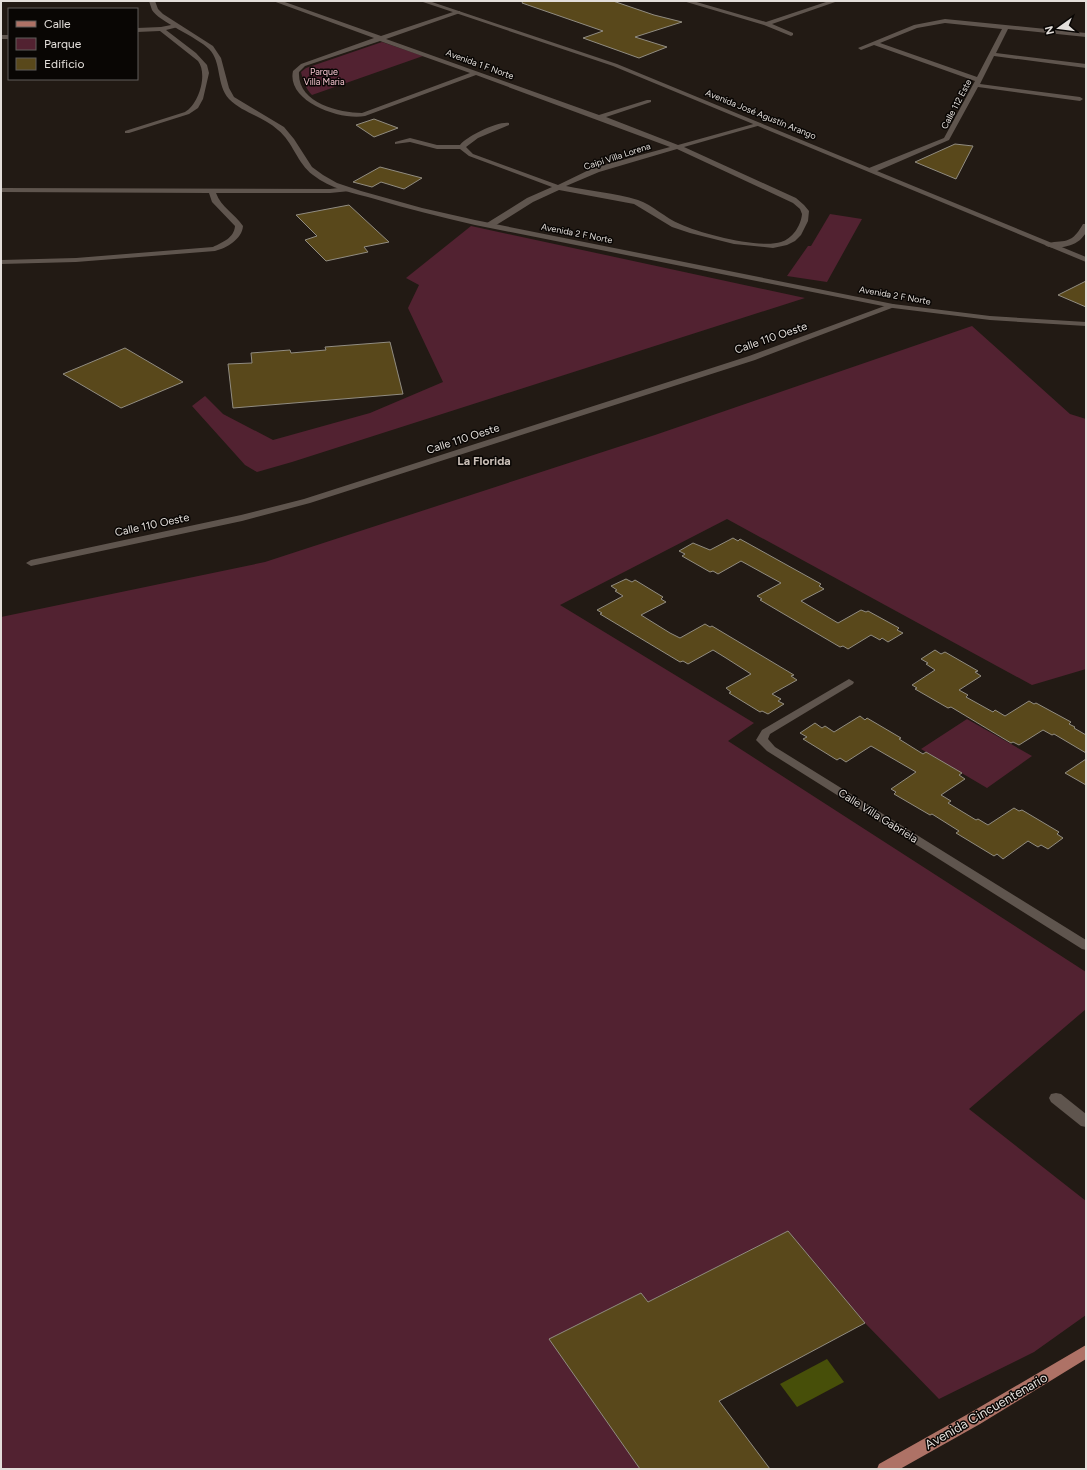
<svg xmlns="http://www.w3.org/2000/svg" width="1087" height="1470" font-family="Figtree,sans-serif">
  <rect width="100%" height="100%" fill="#221a14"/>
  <!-- green -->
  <path fill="#522231" d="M 382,42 L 423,56 L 312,95 C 306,89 303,81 301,72 L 306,68 Z
    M 830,214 L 862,219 L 827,282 L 787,276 L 808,246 L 811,246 Z
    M 471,226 L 805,298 L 292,462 L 257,472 L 245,465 L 192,406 L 205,396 L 223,414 L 273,440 L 370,413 L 443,382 L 408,308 L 419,285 L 406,278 Z
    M 972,326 L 1070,414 L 1086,419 L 1086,669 L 1032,685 L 727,519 L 560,605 L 754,723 L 728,741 L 1086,972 L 1086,1009 L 969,1109 L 1086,1201 L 1086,1315 L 1034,1352 L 939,1399 L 865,1323 L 788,1231 L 648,1302 L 641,1293 L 550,1339 L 640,1469 L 1,1469 L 1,617 L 265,562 L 655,435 Z
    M 967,719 L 1032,756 L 987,788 L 921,749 Z"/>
  <!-- water -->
  <path fill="#474f09" d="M 827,1359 L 844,1382 L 797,1407 L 780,1384 Z"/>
  <!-- building -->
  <path fill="#59481b" stroke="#918c81" d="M 523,1 L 613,1 L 654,15 L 682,22 L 635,37 L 667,47 L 639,58 L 583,38 L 603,31 L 522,3 Z
    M 374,119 L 398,128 L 374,137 L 356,125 Z
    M 955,144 L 973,146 L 956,179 L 915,162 Z
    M 380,167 L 422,178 L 404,189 L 381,182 L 372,187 L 353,182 Z
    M 349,205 L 389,242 L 364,247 L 368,252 L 326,261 L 305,240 L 317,236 L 296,215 Z
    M 1086,281 L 1086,307 L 1058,295 Z
    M 390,342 L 403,394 L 233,408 L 228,364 L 252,363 L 251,353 L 290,350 L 291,353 L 326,350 L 325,347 Z
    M 125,348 L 183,382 L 121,408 L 63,374 Z
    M 733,538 L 738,541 L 740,539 L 821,584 L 819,586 L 824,589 L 801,601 L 838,623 L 861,610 L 866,612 L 868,611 L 899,628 L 897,630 L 903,633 L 888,642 L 882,638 L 880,640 L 871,635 L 848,649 L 843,646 L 840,647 L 760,600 L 762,599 L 757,596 L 781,583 L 741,561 L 718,574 L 713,571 L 710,572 L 682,556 L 685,554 L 679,551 L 693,543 L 710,550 Z
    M 626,579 L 632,582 L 635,580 L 663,597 L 661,599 L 666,602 L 641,615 L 670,633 L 680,638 L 705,624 L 710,627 L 712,626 L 794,675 L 791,676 L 797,680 L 772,694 L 781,699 L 778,701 L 784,704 L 768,714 L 762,711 L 760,712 L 729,693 L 731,692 L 726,688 L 751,674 L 726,658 L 713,650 L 688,664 L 683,661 L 680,662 L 600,614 L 602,613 L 597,610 L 623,596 L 615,591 L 617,590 L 611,586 Z
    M 935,650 L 941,654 L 945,652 L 978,671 L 975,672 L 981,676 L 959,690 L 968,695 L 966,697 L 993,712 L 995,710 L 1005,716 L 1029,701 L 1034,704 L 1036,703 L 1071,722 L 1069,724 L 1075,727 L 1074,728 L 1086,735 L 1086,753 L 1054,734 L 1052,735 L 1043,730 L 1019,745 L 1013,742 L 1011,743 L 951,707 L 948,708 L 915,689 L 917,688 L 912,685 L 935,670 L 926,664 L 928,663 L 921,659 Z
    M 860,716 L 865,720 L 867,718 L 901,738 L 899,739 L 923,754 L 926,752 L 962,773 L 959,775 L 965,779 L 941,795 L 951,801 L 948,803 L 976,820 L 978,819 L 988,825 L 1014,808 L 1019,811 L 1022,810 L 1059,832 L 1057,834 L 1063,838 L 1048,849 L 1041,845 L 1038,847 L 1028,841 L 1003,859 L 997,854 L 994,856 L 956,833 L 959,831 L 932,814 L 930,815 L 894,794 L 896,792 L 891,789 L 916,772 L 871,746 L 846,762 L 840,758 L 837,760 L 803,739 L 807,737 L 800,733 L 815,723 L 822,728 L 825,726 L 834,732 Z
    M 1086,759 L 1086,785 L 1065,773 Z
    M 788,1231 L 865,1323 L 719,1401 L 770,1469 L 640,1469 L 549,1339 L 641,1293 L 648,1302 Z"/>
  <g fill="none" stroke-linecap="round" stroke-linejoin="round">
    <!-- minor -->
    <path fill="#5f554e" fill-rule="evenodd" d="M 273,1 L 282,1 L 381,36 L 456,11 L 460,11 L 460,13 L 386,39 L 599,115 L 647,100 L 651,100 L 651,102 L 606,117 L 678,145 L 757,123 L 761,123 L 761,125 L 684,147 L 796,198 L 804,205 L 809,211 L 808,221 L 801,235 L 795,241 L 787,245 L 773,248 L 734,244 L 690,233 L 672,227 L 634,204 L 559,190 L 533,202 L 493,227 L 487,227 L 487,223 L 527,198 L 552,187 L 469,156 L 460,149 L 437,149 L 410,142 L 395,144 L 395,142 L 410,138 L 437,145 L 460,145 C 467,136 498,121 509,123 L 509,125 L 478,138 L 466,147 L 473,154 L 558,185 L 593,168 L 670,147 L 476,75 L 365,116 C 342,121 286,102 293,71 L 301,64 L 374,38 ZM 380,41 L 470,73 L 362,113 C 339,113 297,103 299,72 L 305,66 ZM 677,149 L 793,203 L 800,209 L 802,214 C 801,226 792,239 781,242 C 760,249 701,234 680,224 C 665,218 653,205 638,200 C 615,193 589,191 566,186 L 599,172 Z
      M 683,1 L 693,1 L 766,22 L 829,1 L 838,1 L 772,24 L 793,33 L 793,35 L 791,36 L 764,25 Z
      M 945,19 L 1086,33 L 1086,37 L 1008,29 L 996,53 L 1086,64 L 1086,68 L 994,56 L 980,84 L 1080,97 L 1083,99 L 1080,101 L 978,87 L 949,140 L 875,172 L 869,172 L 869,168 L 944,138 L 975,81 L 874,45 L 861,50 L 858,48 L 914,25 ZM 945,23 L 1002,29 L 977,77 L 880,43 L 917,28 Z
      M 176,24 L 179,26 L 178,27 L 166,30 L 196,53 L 207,65 L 209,73 L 203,99 L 198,108 L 189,114 L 129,133 L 125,133 L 125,131 L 185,112 C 199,104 208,74 198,61 L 160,31 L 137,32 L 137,28 L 161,27 Z
      M 1,35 L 9,35 L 9,39 L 1,39 Z
      M 347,187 L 351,189 L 350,191 L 330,193 L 216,193 C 221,207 235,214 243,226 C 242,239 227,248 215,251 L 76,262 L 1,264 L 1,260 L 76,258 L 213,247 C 223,242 234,238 235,226 L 212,202 L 209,193 L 1,192 L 1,188 L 330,189 Z
      M 1083,224 L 1086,224 L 1086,233 C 1083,236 1081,240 1077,242 C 1070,247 1051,250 1045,245 C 1048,243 1050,243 1054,242 C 1071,241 1074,239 1083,224 Z
      M 890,304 L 893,304 L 897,306 L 755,360 L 310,503 L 242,521 L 31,566 L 26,563 L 31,560 L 241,515 L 304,499 L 749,356 Z
      M 849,679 L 854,682 L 853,684 L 770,734 L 768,739 L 775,747 L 1086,940 L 1086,950 L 1082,949 L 767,751 L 756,740 L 762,730 Z
      M 1056,1093 L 1061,1094 L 1086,1114 L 1086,1127 L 1081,1126 L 1051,1102 L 1049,1098 L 1051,1094 Z"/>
    <!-- tertiary -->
    <path fill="#5f554e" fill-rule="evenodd" d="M 149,1 L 155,1 L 158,9 L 163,14 L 213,46 L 221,58 L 229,88 L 234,97 L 284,127 L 294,139 L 312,167 L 323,175 L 337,183 L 361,191 L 422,208 L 475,220 L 893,304 L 990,316 L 1086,322 L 1086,326 L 990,320 L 893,308 L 475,225 C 441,217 408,209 375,199 C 354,193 330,189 313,175 C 297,163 293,142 278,130 C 264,117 243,113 229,99 C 216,85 222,62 209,49 C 197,37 158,21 152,10 C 151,7 150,4 149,1 Z"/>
    <!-- secondary -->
    <path fill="#5f554e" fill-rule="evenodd" d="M 420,1 L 429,1 L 617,64 L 1086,257 L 1086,262 L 613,66 Z"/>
    <!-- primary -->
    <path fill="#ae7266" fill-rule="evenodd" d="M 1086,1345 L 1086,1359 L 980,1424 L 900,1469 L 877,1469 L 879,1464 L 968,1414 Z"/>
  </g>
  <g text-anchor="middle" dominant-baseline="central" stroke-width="3" stroke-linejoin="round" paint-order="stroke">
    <!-- far-street labels -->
    <g font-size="9" fill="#e3deda" stroke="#090604">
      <text transform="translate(480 64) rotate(20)">Avenida 1 F Norte</text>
      <text transform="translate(956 104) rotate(-62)">Calle 112 Este</text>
      <text transform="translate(761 114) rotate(22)">Avenida José Agustín Arango</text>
      <text transform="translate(617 156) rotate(-18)">Caipi Villa Lorena</text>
      <text transform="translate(577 233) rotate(11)">Avenida 2 F Norte</text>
      <text transform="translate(895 295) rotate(10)">Avenida 2 F Norte</text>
    </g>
    <!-- far-park labels -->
    <g font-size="9" fill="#f5c5d0" stroke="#090604">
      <text x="324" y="71">Parque<tspan x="324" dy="10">Villa Maria</tspan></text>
    </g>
    <!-- street labels -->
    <g font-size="11" fill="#e3deda" stroke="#090604">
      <text transform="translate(771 338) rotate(-19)">Calle 110 Oeste</text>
      <text transform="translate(463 439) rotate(-18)">Calle 110 Oeste</text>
      <text transform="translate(152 525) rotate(-12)">Calle 110 Oeste</text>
      <text transform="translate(878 816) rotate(32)">Calle Villa Gabriela</text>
    </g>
    <!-- neighbourhood labels -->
    <g font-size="12" font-weight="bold" fill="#cabfb7" stroke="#090604">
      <text x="484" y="461">La Florida</text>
    </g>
    <!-- near-street labels -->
    <g font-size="13" fill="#e3deda" stroke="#090604">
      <text transform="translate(986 1411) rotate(-30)">Avenida Cincuentenario</text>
    </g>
  </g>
  <!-- border -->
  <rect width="1087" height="1470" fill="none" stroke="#e3deda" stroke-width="4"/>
  <!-- legend -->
  <rect x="8" y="8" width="130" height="72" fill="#090604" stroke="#605c5a"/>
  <rect x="16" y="21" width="20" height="6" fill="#ae7266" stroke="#605c5a"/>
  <text x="44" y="28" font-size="12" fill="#e3deda">Calle</text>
  <rect x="16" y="38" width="20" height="12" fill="#522231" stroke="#605c5a"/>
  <text x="44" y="48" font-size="12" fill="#e3deda">Parque</text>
  <rect x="16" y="58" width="20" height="12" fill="#59481b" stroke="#605c5a"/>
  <text x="44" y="68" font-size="12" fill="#e3deda">Edificio</text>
  <!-- north arrow -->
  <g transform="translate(1059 28) rotate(256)" stroke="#090604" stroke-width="3" paint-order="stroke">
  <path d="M0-3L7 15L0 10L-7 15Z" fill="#e3deda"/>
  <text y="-6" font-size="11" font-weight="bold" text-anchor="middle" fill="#e3deda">N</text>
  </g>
</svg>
